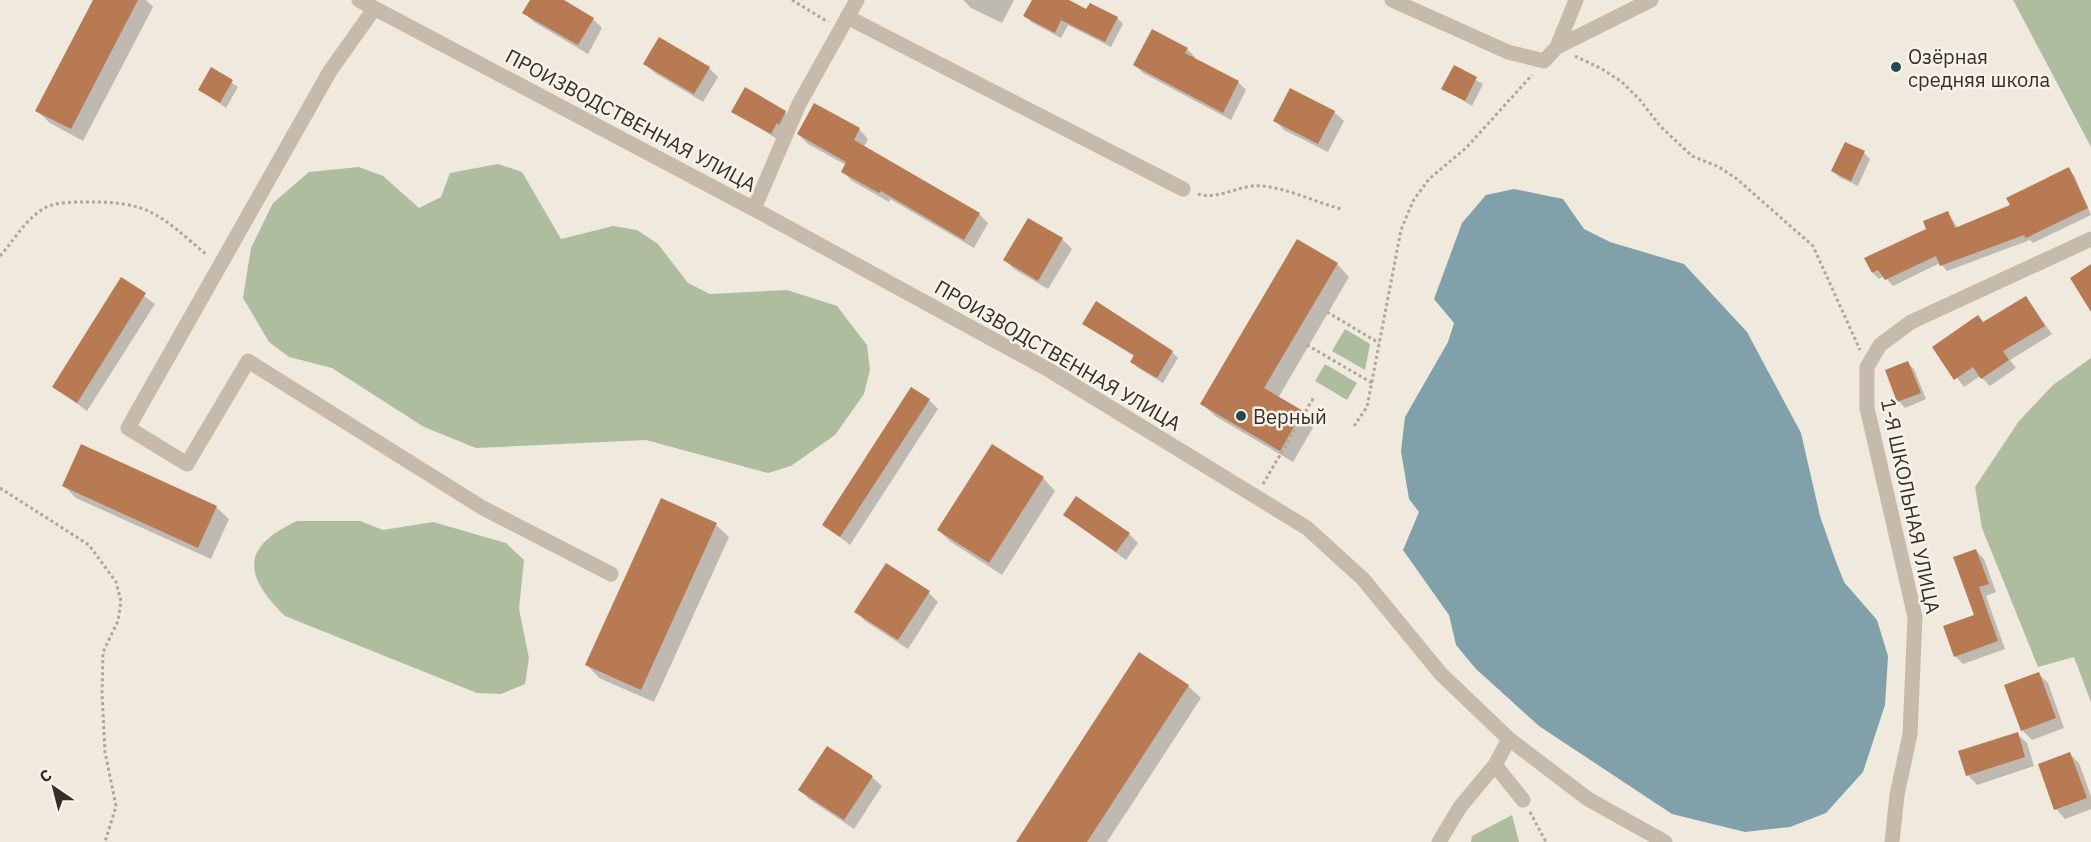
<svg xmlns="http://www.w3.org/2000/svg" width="2091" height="842" font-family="'IBM Plex Sans',sans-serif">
  <rect width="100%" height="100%" fill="#efe9de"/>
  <!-- green -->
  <path fill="#afbd9f" d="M 2013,0 L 2091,0 L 2091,147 Z
    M 498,164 L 522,172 L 561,239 L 613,226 L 637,230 L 658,244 L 688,283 L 710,294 L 787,290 L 837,306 L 867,345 L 870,370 L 864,394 L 835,435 L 791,466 L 768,473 L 646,440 L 476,448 L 424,427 L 332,368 L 289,357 L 269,342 L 243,298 L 251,248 L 273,203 L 309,172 L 359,167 L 383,176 L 419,208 L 441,197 L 450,173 Z
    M 1345,329 L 1370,344 L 1365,370 L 1332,351 Z
    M 2091,358 L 2091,702 L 2074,657 L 2038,667 L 1982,528 L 1975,487 L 2019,421 L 2053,385 Z
    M 1325,364 L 1357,383 L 1347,400 L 1315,381 Z
    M 297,521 L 360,521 L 383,530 L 433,522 L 506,543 L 524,560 L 519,609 L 529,658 L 525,684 L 501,694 L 477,693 L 285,616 C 243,575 241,547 297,521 Z
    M 1512,815 L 1519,842 L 1471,842 L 1472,836 Z"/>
  <!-- water -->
  <path fill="#80a1a9" d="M 1514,189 L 1563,199 L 1584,229 L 1610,242 L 1684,264 L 1747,332 L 1801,433 L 1820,516 L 1835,559 L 1844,582 L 1877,620 L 1888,656 L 1885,705 L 1863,772 L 1826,813 L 1790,827 L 1745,832 L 1672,814 L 1539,726 L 1476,669 L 1456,645 L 1449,615 L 1403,550 L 1419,512 L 1409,499 L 1401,451 L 1405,417 L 1448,342 L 1454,323 L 1434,299 L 1462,223 L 1486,195 Z"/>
  <!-- shadow -->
  <path fill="#0003" d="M 95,0 L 146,0 L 153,7 L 83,141 L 50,123 L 37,111 Z
    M 532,0 L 561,0 L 593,19 L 602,28 L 588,54 L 534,22 L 524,13 Z
    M 963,0 L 1014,0 L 1002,23 L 971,8 Z
    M 1033,0 L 1066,0 L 1087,11 L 1117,18 L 1123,24 L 1111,47 L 1068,25 L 1061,38 L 1031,22 L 1025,16 Z
    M 1187,49 L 1195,57 L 1194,59 L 1238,82 L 1246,90 L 1231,120 L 1143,73 L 1135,65 Z
    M 645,64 L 709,68 L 718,77 L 703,102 L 655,73 Z
    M 1454,67 L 1483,84 L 1472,106 L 1443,88 Z
    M 212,69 L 238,87 L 226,108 L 200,89 Z
    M 733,111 L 785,112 L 791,118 L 777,139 Z
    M 1334,112 L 1344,121 L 1328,152 L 1284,130 L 1275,120 Z
    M 859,129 L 868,139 L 864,147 L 979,214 L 988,223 L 974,248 L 890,199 L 889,202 L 852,181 L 843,172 L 846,165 L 808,144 L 798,134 Z
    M 1864,153 L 1870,159 L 1858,186 L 1839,177 L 1833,171 Z
    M 2068,169 L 2074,175 L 2091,215 L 2033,243 L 2030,240 L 1947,271 L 1940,263 L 1893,286 L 1884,276 L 1879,279 L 1873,273 L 1948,213 L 1958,228 L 2012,206 Z
    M 1029,220 L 1062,239 L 1072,249 L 1048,289 L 1014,269 L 1005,260 Z
    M 1337,264 L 1349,277 L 1278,398 L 1303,412 L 1315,424 L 1293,462 L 1215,416 L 1202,404 Z
    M 121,279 L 155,304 L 87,411 L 54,387 Z
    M 2026,297 L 2052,334 L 2010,360 L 2016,368 L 1990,386 L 1980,376 L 1964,387 L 1934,347 L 1984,323 Z
    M 1084,324 L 1172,352 L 1178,358 L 1163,383 L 1138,368 L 1132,362 L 1135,357 Z
    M 1908,363 L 1914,369 L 1926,399 L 1905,408 L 1899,401 L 1887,371 Z
    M 929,400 L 938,409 L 850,545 L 824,525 Z
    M 1043,478 L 1055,491 L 1002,575 L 951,542 L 938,530 Z
    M 64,486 L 216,507 L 229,519 L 211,559 L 76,498 Z
    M 1064,515 L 1129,534 L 1138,543 L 1126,560 Z
    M 716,525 L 729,537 L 654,702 L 599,678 L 587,665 Z
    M 1976,551 L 1984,559 L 1996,592 L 1986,596 L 2005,649 L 1963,664 L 1955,656 L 1976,616 Z
    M 929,593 L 938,602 L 908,649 L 865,621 L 856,611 Z
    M 2039,674 L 2048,683 L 2064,728 L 2032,740 L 2022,730 Z
    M 1188,686 L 1201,698 L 1107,842 L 1018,842 Z
    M 2017,734 L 2027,743 L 2034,766 L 1977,785 L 1968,775 Z
    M 2070,754 L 2079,763 L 2091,796 L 2091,809 L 2065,819 L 2056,809 Z
    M 872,777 L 882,786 L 854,829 L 809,799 L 800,790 Z"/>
  <!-- building -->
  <path fill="#b87a53" d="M 93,0 L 138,0 L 71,129 L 35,111 Z
    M 530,0 L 564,0 L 594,18 L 578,45 L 522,13 Z
    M 1032,0 L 1069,0 L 1086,9 L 1090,3 L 1118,17 L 1105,42 L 1061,20 L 1055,33 L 1023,16 Z
    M 1152,29 L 1188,48 L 1185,53 L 1239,81 L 1223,113 L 1133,65 Z
    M 659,37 L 710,67 L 694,94 L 643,64 Z
    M 1454,65 L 1477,77 L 1465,101 L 1441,89 Z
    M 211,67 L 233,80 L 220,103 L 198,90 Z
    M 745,87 L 786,111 L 779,125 L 777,123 L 771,134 L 731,112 Z
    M 1290,88 L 1335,111 L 1318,144 L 1273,121 Z
    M 814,103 L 860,128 L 854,140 L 980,213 L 964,240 L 881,191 L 879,193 L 841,172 L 846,162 L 797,134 Z
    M 1845,142 L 1865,151 L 1851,181 L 1831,171 Z
    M 2069,167 L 2088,208 L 2026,238 L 2024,235 L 1940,266 L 1936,256 L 1885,280 L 1878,270 L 1872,273 L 1864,258 L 1926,229 L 1923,221 L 1948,211 L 1955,228 L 2010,205 L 2006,198 Z
    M 1028,218 L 1063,238 L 1038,281 L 1003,260 Z
    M 1297,239 L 1338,263 L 1264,388 L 1303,411 L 1280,451 L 1200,404 Z
    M 2091,264 L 2091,312 L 2070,278 Z
    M 121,277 L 146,293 L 77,403 L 52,387 Z
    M 2026,296 L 2045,326 L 2003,351 L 2009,360 L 1981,379 L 1973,367 L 1954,380 L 1932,347 L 1978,315 L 1983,322 Z
    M 1096,301 L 1173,351 L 1157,378 L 1130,362 L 1134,355 L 1082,324 Z
    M 1908,361 L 1921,393 L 1897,402 L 1885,370 Z
    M 911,387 L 930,399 L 840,537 L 822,525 Z
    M 81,444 L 217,506 L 198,548 L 62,486 Z
    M 992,444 L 1044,477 L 989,563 L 937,530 Z
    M 1076,496 L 1130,533 L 1116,552 L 1063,515 Z
    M 661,498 L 717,523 L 641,690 L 585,665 Z
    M 1976,549 L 1989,584 L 1979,587 L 1998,641 L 1954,657 L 1943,626 L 1974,615 L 1953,557 Z
    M 886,563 L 930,591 L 898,640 L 854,612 Z
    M 1139,652 L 1189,685 L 1087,842 L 1016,842 Z
    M 2039,672 L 2056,718 L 2021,731 L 2004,685 Z
    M 2018,732 L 2025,757 L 1966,776 L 1958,751 Z
    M 827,746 L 873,776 L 844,820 L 798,790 Z
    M 2070,752 L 2087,798 L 2054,810 L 2038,764 Z"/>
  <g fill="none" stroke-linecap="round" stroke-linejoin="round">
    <!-- path -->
    <path stroke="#b2a695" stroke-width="3" stroke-dasharray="3 3" stroke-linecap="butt" d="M 792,0 L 828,22
      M 1575,56 L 1602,69 L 1622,82 L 1640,100 L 1660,126 L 1692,156 L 1719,167 L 1737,179 L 1813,246 L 1860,350
      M 1198,194 C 1218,201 1241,183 1263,186 C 1289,189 1316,202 1341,209
      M 0,256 C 15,239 24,221 43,209 C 53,202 73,202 84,202 C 151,201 159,215 207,255
      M 1327,312 L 1379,343
      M 1307,345 L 1372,383
      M 1354,426 L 1367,407 L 1401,230 L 1413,201 L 1429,179 L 1466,148 L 1532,75
      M 1263,484 L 1314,397
      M 0,488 L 89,545 L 116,582 L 121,601 L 118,621 L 103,652 L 102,693 L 105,752 L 116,806 L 105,842
      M 1530,812 L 1546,842"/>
    <!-- minor -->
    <path stroke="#c6bbab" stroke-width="15" d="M 359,0 L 754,209 L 1049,370 L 1307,528 L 1363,579 L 1441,674 L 1509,739 L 1588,799 L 1665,842
      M 1392,0 L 1508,52 L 1544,61 L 1557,47 L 1651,0
      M 374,9 L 330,71 L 128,428 L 187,464 L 248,361 L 483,508 L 611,574
      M 847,17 L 1183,189
      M 1557,47 L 1576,0
      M 754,209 L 799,104 L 857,0
      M 1509,739 L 1495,765 L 1523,800
      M 1439,842 L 1460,807 L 1495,765
      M 1892,842 L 1897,795 L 1910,734 L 1915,617 L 1867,408 L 1867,367 L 1880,345 L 1911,322 L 2091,239"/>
  </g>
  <!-- markers -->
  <g fill="#244851" stroke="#f7f3e9" stroke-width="2">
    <circle cx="1896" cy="67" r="6"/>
    <circle cx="1241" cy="416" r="6"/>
  </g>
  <g text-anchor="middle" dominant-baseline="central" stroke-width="5" stroke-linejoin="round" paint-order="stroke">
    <!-- poi labels -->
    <g font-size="20" fill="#352e29" stroke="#f7f3e9" text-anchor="start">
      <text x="1908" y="56">Озёрная<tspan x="1908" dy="23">средняя школа</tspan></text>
      <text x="1253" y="416">Верный</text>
    </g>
    <!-- street labels -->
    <g font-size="20" fill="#352e29" stroke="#f7f3e9">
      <text transform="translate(631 120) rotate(28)">ПРОИЗВОДСТВЕННАЯ УЛИЦА</text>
      <text transform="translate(1058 355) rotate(30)">ПРОИЗВОДСТВЕННАЯ УЛИЦА</text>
      <text transform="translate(1911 506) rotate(78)">1-Я ШКОЛЬНАЯ УЛИЦА</text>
    </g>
  </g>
  <!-- north arrow -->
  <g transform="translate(54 788) rotate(325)" stroke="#f7f3e9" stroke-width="4.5" paint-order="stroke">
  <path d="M0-4.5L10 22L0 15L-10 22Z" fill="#352e29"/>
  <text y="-9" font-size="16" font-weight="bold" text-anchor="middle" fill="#352e29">С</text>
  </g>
</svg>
